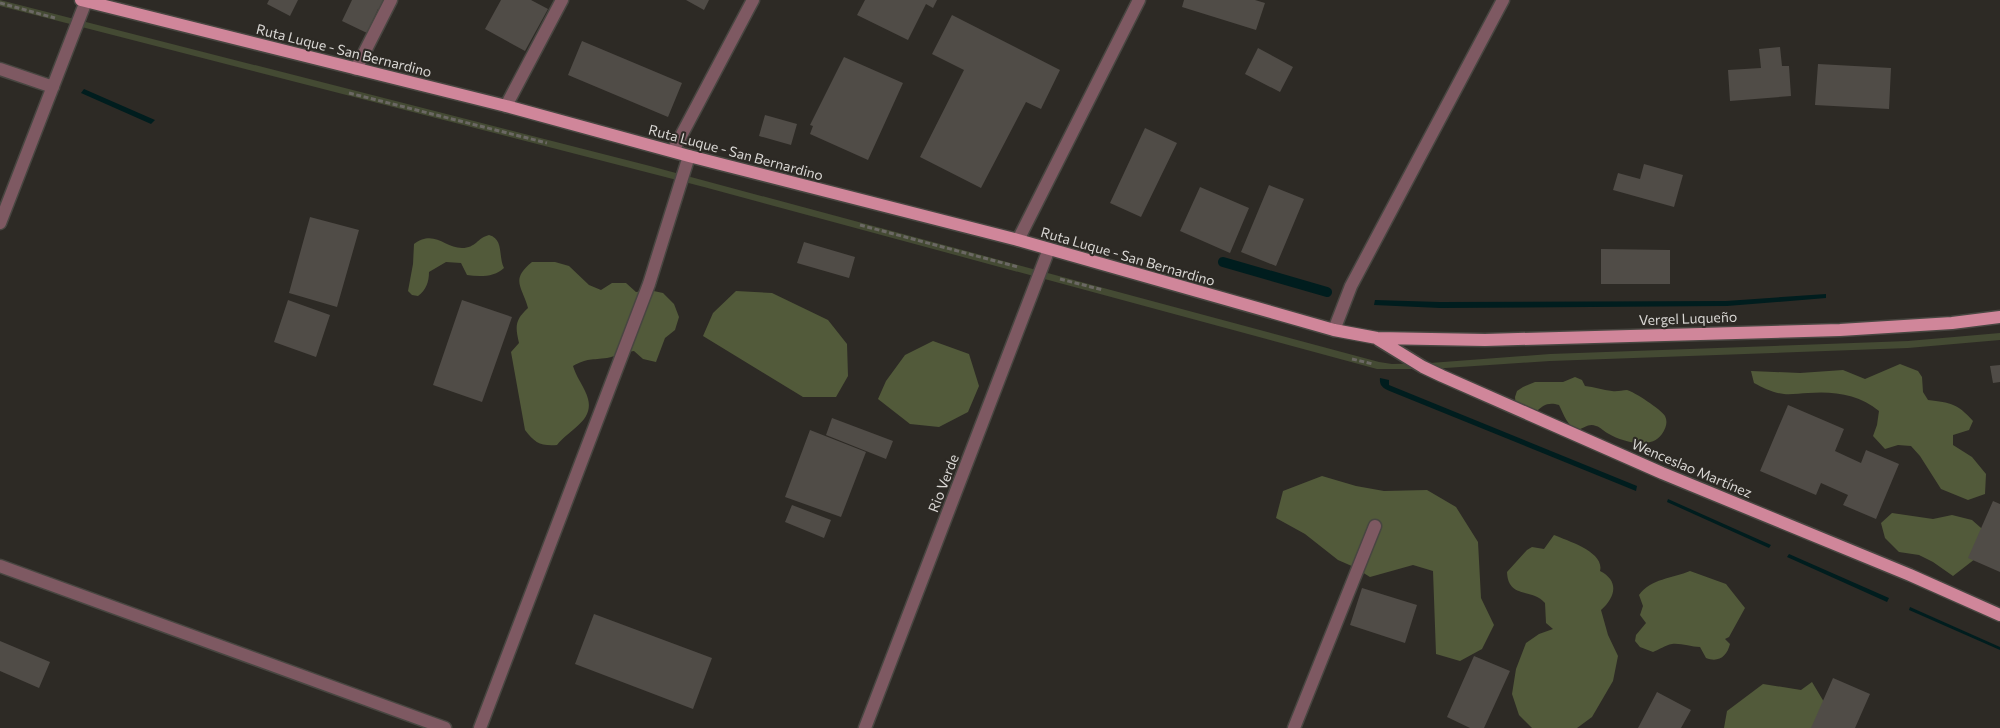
<svg xmlns="http://www.w3.org/2000/svg" width="2000" height="728" font-family="Commissioner,sans-serif">
  <rect width="100%" height="100%" fill="#2d2a25"/>
  <!-- green -->
  <path fill="#444a33" d="M 0,0 L 650,166 L 1379,362 L 1392,364 L 1430,363 L 1550,354 L 1908,341 L 2000,333 L 2000,340 L 1908,348 L 1550,361 L 1431,369 L 1377,369 L 704,187 L 0,6 Z"/>
  <!-- forest -->
  <path fill="#525a3a" d="M 489,235 C 504,239 498,256 504,268 C 495,277 480,277 467,275 L 461,263 L 446,262 L 429,272 C 429,282 426,290 418,296 L 412,295 L 408,291 L 413,264 L 414,244 C 434,229 445,248 462,248 C 476,248 477,238 489,235 Z
    M 532,262 L 555,262 L 569,266 L 589,285 L 601,290 L 612,283 L 626,283 L 636,292 L 649,290 L 663,293 L 674,304 L 679,317 L 675,330 L 665,338 L 656,362 L 643,359 L 634,351 C 624,352 616,356 607,358 C 592,360 587,358 573,366 C 576,376 581,382 585,391 C 599,419 572,427 557,445 C 540,446 535,443 525,430 L 511,352 L 519,343 C 515,326 515,320 528,308 C 522,286 510,280 532,262 Z
    M 736,291 L 772,293 L 828,320 L 847,344 L 848,376 L 836,397 L 803,397 L 703,336 L 713,313 Z
    M 933,341 L 969,354 L 979,386 L 968,412 L 939,427 L 910,424 L 878,399 L 886,381 L 905,355 Z
    M 1900,364 L 1918,371 L 1922,377 L 1923,392 L 1928,400 C 1951,403 1957,403 1973,421 L 1969,430 L 1953,435 L 1953,445 L 1972,457 L 1986,474 L 1985,494 L 1968,500 L 1941,489 L 1920,456 L 1911,446 L 1898,445 L 1885,449 L 1873,436 L 1877,425 L 1879,411 C 1859,394 1833,391 1808,393 C 1800,393 1791,395 1784,394 C 1774,393 1763,388 1754,383 L 1751,371 L 1800,373 L 1843,370 L 1865,379 Z
    M 1575,377 L 1582,380 L 1585,386 C 1594,387 1603,390 1612,391 C 1617,392 1622,390 1627,390 C 1633,391 1662,410 1665,416 C 1668,422 1666,428 1662,434 C 1651,450 1623,442 1609,434 C 1604,432 1601,427 1596,426 C 1589,423 1584,428 1578,430 C 1567,426 1564,415 1559,405 C 1548,402 1543,405 1535,413 L 1516,410 L 1515,397 L 1517,391 L 1523,387 L 1535,382 L 1563,382 Z
    M 1322,476 L 1356,486 L 1384,491 L 1427,490 L 1456,507 L 1478,542 L 1481,598 L 1494,625 L 1482,649 L 1460,661 L 1436,654 L 1433,571 L 1413,565 L 1370,577 L 1354,567 L 1338,560 L 1305,534 L 1276,518 L 1283,491 Z
    M 1892,513 L 1933,519 L 1952,515 L 1972,520 L 1989,535 L 1984,552 L 1953,576 L 1933,562 L 1919,555 L 1899,552 L 1885,538 L 1881,523 Z
    M 1554,535 C 1568,541 1605,552 1600,571 C 1620,581 1615,598 1601,610 L 1608,635 L 1618,656 L 1613,681 L 1592,717 L 1577,728 L 1532,728 L 1519,715 L 1512,694 L 1516,669 L 1526,643 L 1539,634 L 1553,629 L 1546,623 L 1545,603 C 1532,588 1508,599 1507,572 L 1527,550 L 1532,547 L 1544,549 Z
    M 1690,571 L 1726,584 L 1745,608 L 1729,637 L 1725,639 L 1730,644 C 1727,656 1719,663 1706,658 L 1700,647 C 1691,647 1681,643 1672,644 C 1665,645 1659,650 1653,652 L 1640,647 L 1635,641 L 1636,635 L 1646,623 L 1640,615 L 1643,606 L 1639,595 C 1650,579 1673,578 1690,571 Z
    M 1812,682 L 1824,702 L 1824,728 L 1724,728 L 1727,711 L 1763,684 L 1801,690 Z"/>
  <!-- water -->
  <path fill="#001d1e" d="M 84,89 L 155,120 L 151,124 L 81,93 Z
    M 1826,294 L 1826,298 L 1727,306 L 1440,308 L 1374,305 L 1375,300 L 1440,302 L 1726,301 Z
    M 1380,378 L 1389,380 L 1389,385 L 1637,486 L 1636,491 L 1392,392 C 1385,389 1379,387 1380,378 Z
    M 1668,499 L 1771,545 L 1769,548 L 1667,502 Z
    M 1789,554 L 1889,598 L 1887,602 L 1787,557 Z
    M 1910,607 L 2000,647 L 2000,650 L 1909,610 Z"/>
  <g fill="none" stroke-linecap="round" stroke-linejoin="round">
    <!-- stream -->
    <path stroke="#001d1e" stroke-width="10" d="M 1223,262 L 1327,292"/>
  </g>
  <!-- building -->
  <path fill="#504c47" d="M 269,0 L 298,0 L 290,16 L 267,4 Z
    M 352,0 L 384,0 L 380,10 L 378,9 L 367,33 L 342,21 Z
    M 501,0 L 531,0 L 548,9 L 525,51 L 485,29 Z
    M 686,0 L 709,0 L 704,10 Z
    M 865,0 L 937,0 L 933,8 L 926,4 L 908,40 L 857,15 Z
    M 1184,0 L 1255,0 L 1265,3 L 1256,30 L 1182,7 Z
    M 952,15 L 1060,70 L 1041,109 L 1026,102 L 981,188 L 920,157 L 964,70 L 932,54 Z
    M 582,41 L 682,83 L 668,117 L 568,75 Z
    M 1780,47 L 1782,66 L 1789,66 L 1791,96 L 1730,101 L 1728,70 L 1761,68 L 1759,49 Z
    M 1258,48 L 1293,67 L 1280,92 L 1245,74 Z
    M 844,57 L 903,83 L 868,160 L 810,134 L 813,126 L 810,125 Z
    M 1818,64 L 1891,68 L 1889,109 L 1815,105 Z
    M 765,115 L 797,124 L 791,145 L 759,136 Z
    M 1145,128 L 1177,143 L 1141,217 L 1110,203 Z
    M 1644,164 L 1683,175 L 1674,207 L 1613,190 L 1618,173 L 1640,179 Z
    M 1269,185 L 1304,199 L 1276,266 L 1241,252 Z
    M 1200,187 L 1249,208 L 1230,253 L 1180,231 Z
    M 310,217 L 359,230 L 337,307 L 289,293 Z
    M 804,242 L 855,257 L 849,278 L 797,263 Z
    M 1601,249 L 1670,250 L 1670,284 L 1601,284 Z
    M 288,300 L 330,315 L 316,357 L 274,342 Z
    M 462,300 L 512,317 L 482,402 L 433,385 Z
    M 2000,365 L 2000,382 L 1993,383 L 1990,366 Z
    M 1788,405 L 1844,429 L 1835,451 L 1861,463 L 1866,450 L 1899,464 L 1876,519 L 1843,505 L 1848,495 L 1821,483 L 1816,495 L 1760,471 Z
    M 832,418 L 893,441 L 886,459 L 826,435 Z
    M 810,430 L 866,452 L 841,517 L 785,497 Z
    M 1993,501 L 2000,504 L 2000,572 L 1968,558 Z
    M 792,505 L 831,520 L 824,538 L 785,522 Z
    M 1362,588 L 1417,605 L 1405,643 L 1350,625 Z
    M 594,614 L 712,658 L 693,709 L 575,664 Z
    M 0,641 L 50,662 L 39,688 L 0,671 Z
    M 1474,656 L 1510,671 L 1484,728 L 1470,728 L 1447,717 Z
    M 1833,678 L 1870,694 L 1855,728 L 1811,728 Z
    M 1657,692 L 1691,710 L 1681,728 L 1638,728 Z"/>
  <g fill="none" stroke-linecap="round" stroke-linejoin="round">
    <!-- minor casing -->
    <g stroke="#484641" stroke-width="15">
      <path id="minor" d="M 0,69 L 53,87
        M 356,69 L 391,0
        M 506,106 L 562,0
        M 673,151 L 753,0
        M 0,223 L 86,1
        M 1018,240 L 1139,0
        M 1334,330 L 1351,286 L 1503,0
        M 0,566 L 445,728
        M 480,728 L 649,284 L 689,156
        M 865,728 L 1049,249
        M 1294,728 L 1375,526"/>
    </g>
    <!-- major casing -->
    <g stroke="#484641" stroke-width="15">
      <path id="major" d="M 81,0 L 506,106 L 689,156 L 1018,240 L 1334,330 L 1377,338 L 1485,340 L 1840,330 L 1952,323 L 2000,317
        M 1379,340 L 1423,367 L 1442,376 L 1662,473 L 1910,575 L 2000,615"/>
    </g>
    <!-- path -->
    <path stroke="#6b6864" stroke-width="3" stroke-dasharray="5 2.5" stroke-linecap="butt" d="M 0,3 L 55,18
      M 349,93 L 547,143
      M 860,225 L 1018,267
      M 1060,279 L 1103,290
      M 1352,359 L 1373,364"/>
    <!-- minor -->
    <use href="#minor" stroke="#7e5962" stroke-width="12"/>
    <!-- major -->
    <use href="#major" stroke="#d0869a" stroke-width="12"/>
  </g>
  <g text-anchor="middle" dominant-baseline="central" stroke-width="4" stroke-linejoin="round" paint-order="stroke">
    <!-- street labels -->
    <g font-size="14" fill="#d8d6d3" stroke="#2d2a25">
      <text transform="translate(344 50) rotate(14)">Ruta Luque - San Bernardino</text>
      <text transform="translate(736 152) rotate(15)">Ruta Luque - San Bernardino</text>
      <text transform="translate(1128 256) rotate(16)">Ruta Luque - San Bernardino</text>
      <text transform="translate(1688 318) rotate(-2)">Vergel Luqueño</text>
      <text transform="translate(1692 468) rotate(23)">Wenceslao Martínez</text>
      <text transform="translate(943 483) rotate(-69)">Rio Verde</text>
    </g>
  </g>
</svg>
